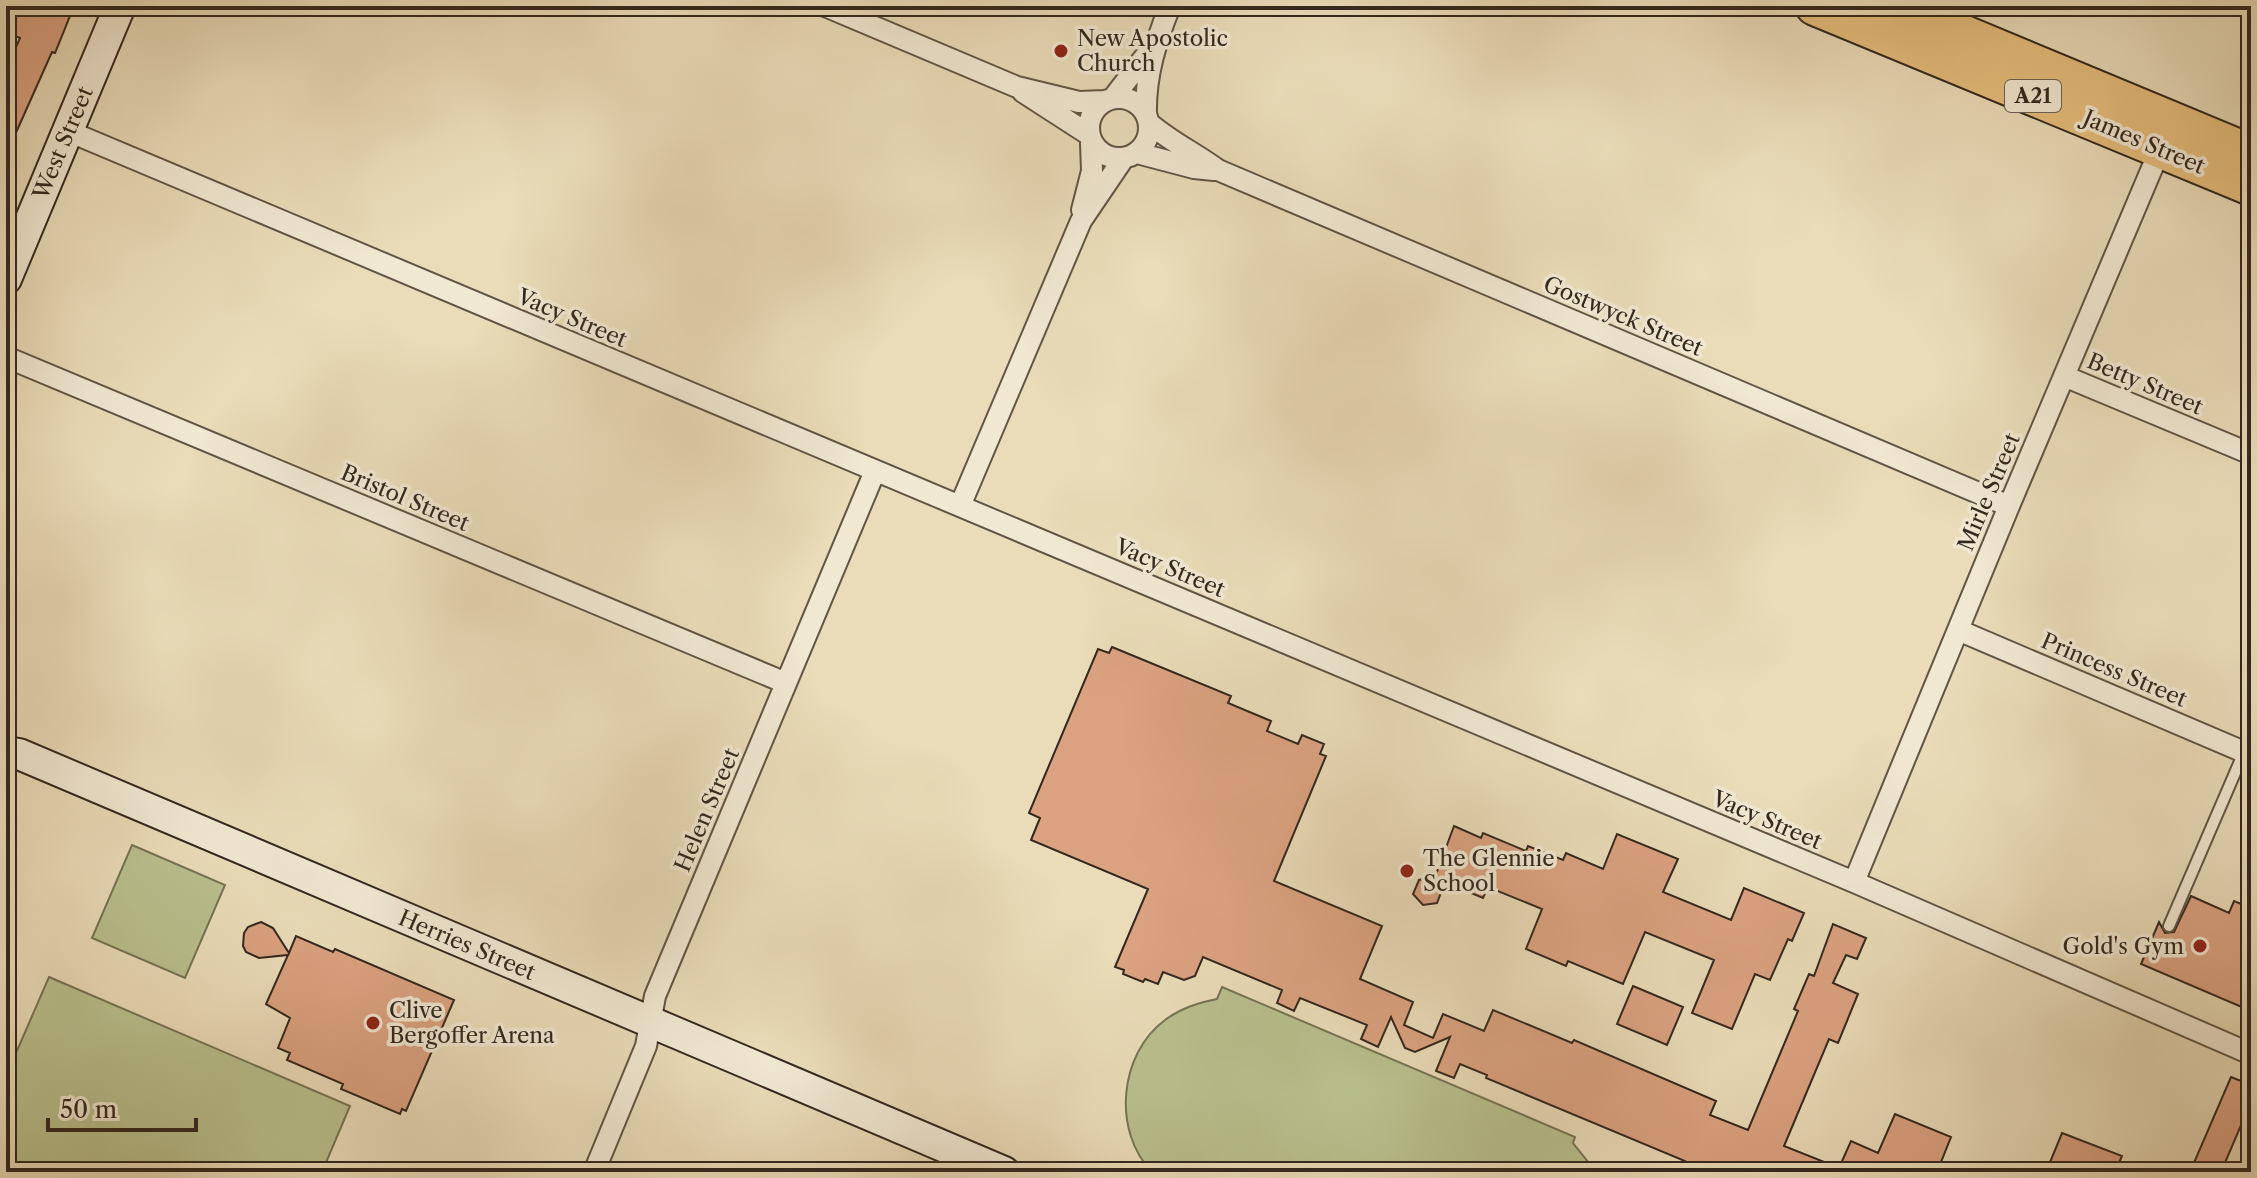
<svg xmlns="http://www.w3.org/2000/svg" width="2257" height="1178" font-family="'Libre Caslon Text',serif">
  <rect width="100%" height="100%" fill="#eadcb9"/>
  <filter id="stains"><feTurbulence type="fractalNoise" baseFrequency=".0025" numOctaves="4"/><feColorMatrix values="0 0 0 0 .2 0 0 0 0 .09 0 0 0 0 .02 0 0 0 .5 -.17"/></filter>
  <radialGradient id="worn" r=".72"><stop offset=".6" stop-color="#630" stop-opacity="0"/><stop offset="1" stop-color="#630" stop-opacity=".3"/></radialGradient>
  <!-- green -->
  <path fill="#b9c08e" stroke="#767456" stroke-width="2" d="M 132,845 L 225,885 L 185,978 L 92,938 Z
    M 49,977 L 350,1106 L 322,1172 L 6,1172 L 6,1076 Z
    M 1222,987 L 1575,1137 L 1573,1143 L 1596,1172 L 1152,1172 C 1112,1131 1119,1054 1165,1020 C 1181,1008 1198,1003 1217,999 Z"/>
  <!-- building -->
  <path fill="#dba281" stroke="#33281e" stroke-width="2" d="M 17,6 L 74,6 L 55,53 L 52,52 L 6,155 L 6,70 L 20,38 L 6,32 Z
    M 1112,647 L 1231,696 L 1228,703 L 1271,721 L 1267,731 L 1298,744 L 1302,735 L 1324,744 L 1320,754 L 1326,756 L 1274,881 L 1382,926 L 1360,979 L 1413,1002 L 1404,1025 L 1433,1038 L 1443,1014 L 1484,1031 L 1493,1010 L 1572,1043 L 1574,1040 L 1716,1101 L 1710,1115 L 1748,1130 L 1798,1011 L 1794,1009 L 1809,974 L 1814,976 L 1833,924 L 1866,938 L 1857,959 L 1846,955 L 1833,983 L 1858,994 L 1838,1043 L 1829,1039 L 1784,1146 L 1839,1168 L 1851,1141 L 1878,1153 L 1895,1114 L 1951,1137 L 1937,1172 L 1681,1172 L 1685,1161 L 1486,1078 L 1487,1075 L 1460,1064 L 1454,1078 L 1436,1071 L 1450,1037 L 1415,1052 L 1405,1048 L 1391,1017 L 1378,1047 L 1361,1039 L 1367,1025 L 1300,998 L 1294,1011 L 1277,1003 L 1282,990 L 1203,957 L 1195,976 L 1184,980 L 1163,972 L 1158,984 L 1145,979 L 1143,982 L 1123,974 L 1124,970 L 1115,967 L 1148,889 L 1031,840 L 1040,818 L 1029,813 L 1098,649 L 1109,653 Z
    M 1454,826 L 1481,838 L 1483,833 L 1526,851 L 1528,846 L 1563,860 L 1566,853 L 1603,869 L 1617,834 L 1678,859 L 1663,892 L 1731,920 L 1744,888 L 1804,913 L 1792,941 L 1788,939 L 1770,980 L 1755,974 L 1732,1029 L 1692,1013 L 1714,960 L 1645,932 L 1623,984 L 1568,961 L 1566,966 L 1526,949 L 1542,909 L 1488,887 L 1483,898 L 1445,882 L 1437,903 L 1423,905 L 1413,894 L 1419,880 L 1435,877 Z
    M 2191,896 L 2229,913 L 2234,901 L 2251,908 L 2251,1011 L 2141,964 L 2159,922 L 2165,933 L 2174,932 Z
    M 261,922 L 273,928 L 289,953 L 296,936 L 333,952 L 335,949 L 454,1000 L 406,1111 L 402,1109 L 400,1114 L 341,1089 L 343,1084 L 287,1060 L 290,1053 L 278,1048 L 290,1018 L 266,1004 L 288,955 L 259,958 L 246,952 L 243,946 L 244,933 L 248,927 Z
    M 1633,986 L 1683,1007 L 1667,1045 L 1617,1024 Z
    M 2231,1077 L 2251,1085 L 2251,1102 L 2221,1172 L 2190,1172 Z
    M 2062,1133 L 2122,1156 L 2115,1172 L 2046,1172 Z"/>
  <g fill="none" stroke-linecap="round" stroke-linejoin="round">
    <!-- lane casing -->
    <g stroke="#615545" stroke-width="14">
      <path id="lane" d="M 2169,926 L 2244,752"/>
    </g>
    <!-- street casing -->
    <g stroke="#615545" stroke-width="24">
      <path id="street" d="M 825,6 L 1017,87 L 1079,102 L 1104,101
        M 1023,92 L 1088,134
        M1089 128a30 30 0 1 1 60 0a30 30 0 1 1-60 0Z
        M 1113,98 L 1154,45
        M 1146,114 C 1145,76 1156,41 1170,6
        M 1149,123 C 1171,142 1195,153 1218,170 L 2009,506
        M 68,131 L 1854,882 L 2251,1054
        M 1137,153 L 1194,168 L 1214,170
        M 1082,210 L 1092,171 L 1091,143
        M 6,357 L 786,683
        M 2064,376 L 2251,454
        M 960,506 L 1081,221 L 1123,159
        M 1958,630 L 2251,755
        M 1854,882 L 2009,506 L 2164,140
        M 594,1172 L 646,1046 L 655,996 L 875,471"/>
    </g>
    <!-- secondary casing -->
    <g stroke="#33281e" stroke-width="34">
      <path id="secondary" d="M 6,279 L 120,6
        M 6,752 L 19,754 L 1004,1172"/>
    </g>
    <!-- highway casing -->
    <g stroke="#33281e" stroke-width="42">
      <path id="highway" d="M 1815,6 L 2251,186
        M 1895,6 L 2251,154"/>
    </g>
    <!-- lane -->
    <use href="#lane" stroke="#f1e8d2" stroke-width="10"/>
    <!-- street -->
    <use href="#street" stroke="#f1e8d2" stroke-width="20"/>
    <!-- secondary -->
    <use href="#secondary" stroke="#f1e8d2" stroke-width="30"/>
    <!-- highway -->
    <use href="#highway" stroke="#e5be7c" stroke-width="38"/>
  </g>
  <!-- markers -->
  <g fill="#8f2418" stroke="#f1e8d2" stroke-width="3">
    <circle cx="1061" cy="51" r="8"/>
    <circle cx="1407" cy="871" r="8"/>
    <circle cx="2200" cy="946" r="8"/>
    <circle cx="373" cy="1023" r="8"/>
  </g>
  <g text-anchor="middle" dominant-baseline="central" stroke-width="7" stroke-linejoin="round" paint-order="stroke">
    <!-- shield labels -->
    <rect fill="#f1e8d2" stroke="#6c6254" stroke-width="2" x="2005" y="80" width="56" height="32" rx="6"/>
    <g font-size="20" font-weight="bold" fill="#33281e">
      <text x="2033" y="96">A21</text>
    </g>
    <!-- poi labels -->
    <g font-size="22" fill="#33281e" stroke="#f1e8d2" text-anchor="start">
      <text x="1077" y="38">New Apostolic<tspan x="1077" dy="25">Church</tspan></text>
      <text x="1423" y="858">The Glennie<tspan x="1423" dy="25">School</tspan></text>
      <text x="2184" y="946" text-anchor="end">Gold's Gym</text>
      <text x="389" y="1010">Clive<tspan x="389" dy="25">Bergoffer Arena</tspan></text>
    </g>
    <!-- street labels -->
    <g font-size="22" fill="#33281e" stroke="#f1e8d2">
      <text transform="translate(2144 142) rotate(23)">James Street</text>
      <text transform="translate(63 143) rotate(-67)">West Street</text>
      <text transform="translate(1623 316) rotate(23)">Gostwyck Street</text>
      <text transform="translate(572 318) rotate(23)">Vacy Street</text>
      <text transform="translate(2145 384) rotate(23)">Betty Street</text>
      <text transform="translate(1989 492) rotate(-67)">Mirle Street</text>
      <text transform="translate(405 498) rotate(23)">Bristol Street</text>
      <text transform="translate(1170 568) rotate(23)">Vacy Street</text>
      <text transform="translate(2114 670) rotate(23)">Princess Street</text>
      <text transform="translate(707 810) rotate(-67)">Helen Street</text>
      <text transform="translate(1767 820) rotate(23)">Vacy Street</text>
      <text transform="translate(467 945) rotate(23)">Herries Street</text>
    </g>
  </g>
  <!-- margin -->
  <rect width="2257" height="1178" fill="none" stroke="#eadcb9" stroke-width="32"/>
  <rect x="8" y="8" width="2241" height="1162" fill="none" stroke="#33281e" stroke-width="4"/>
  <rect x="16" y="16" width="2225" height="1146" fill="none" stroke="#33281e" stroke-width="2"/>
  <!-- scale -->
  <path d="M48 1118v12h148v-12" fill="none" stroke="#33281e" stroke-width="4"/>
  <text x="60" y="1118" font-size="24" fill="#33281e" stroke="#f1e8d2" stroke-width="6" paint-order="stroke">50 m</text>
  <rect width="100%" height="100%" filter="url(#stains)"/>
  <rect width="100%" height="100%" fill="url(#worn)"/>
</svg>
